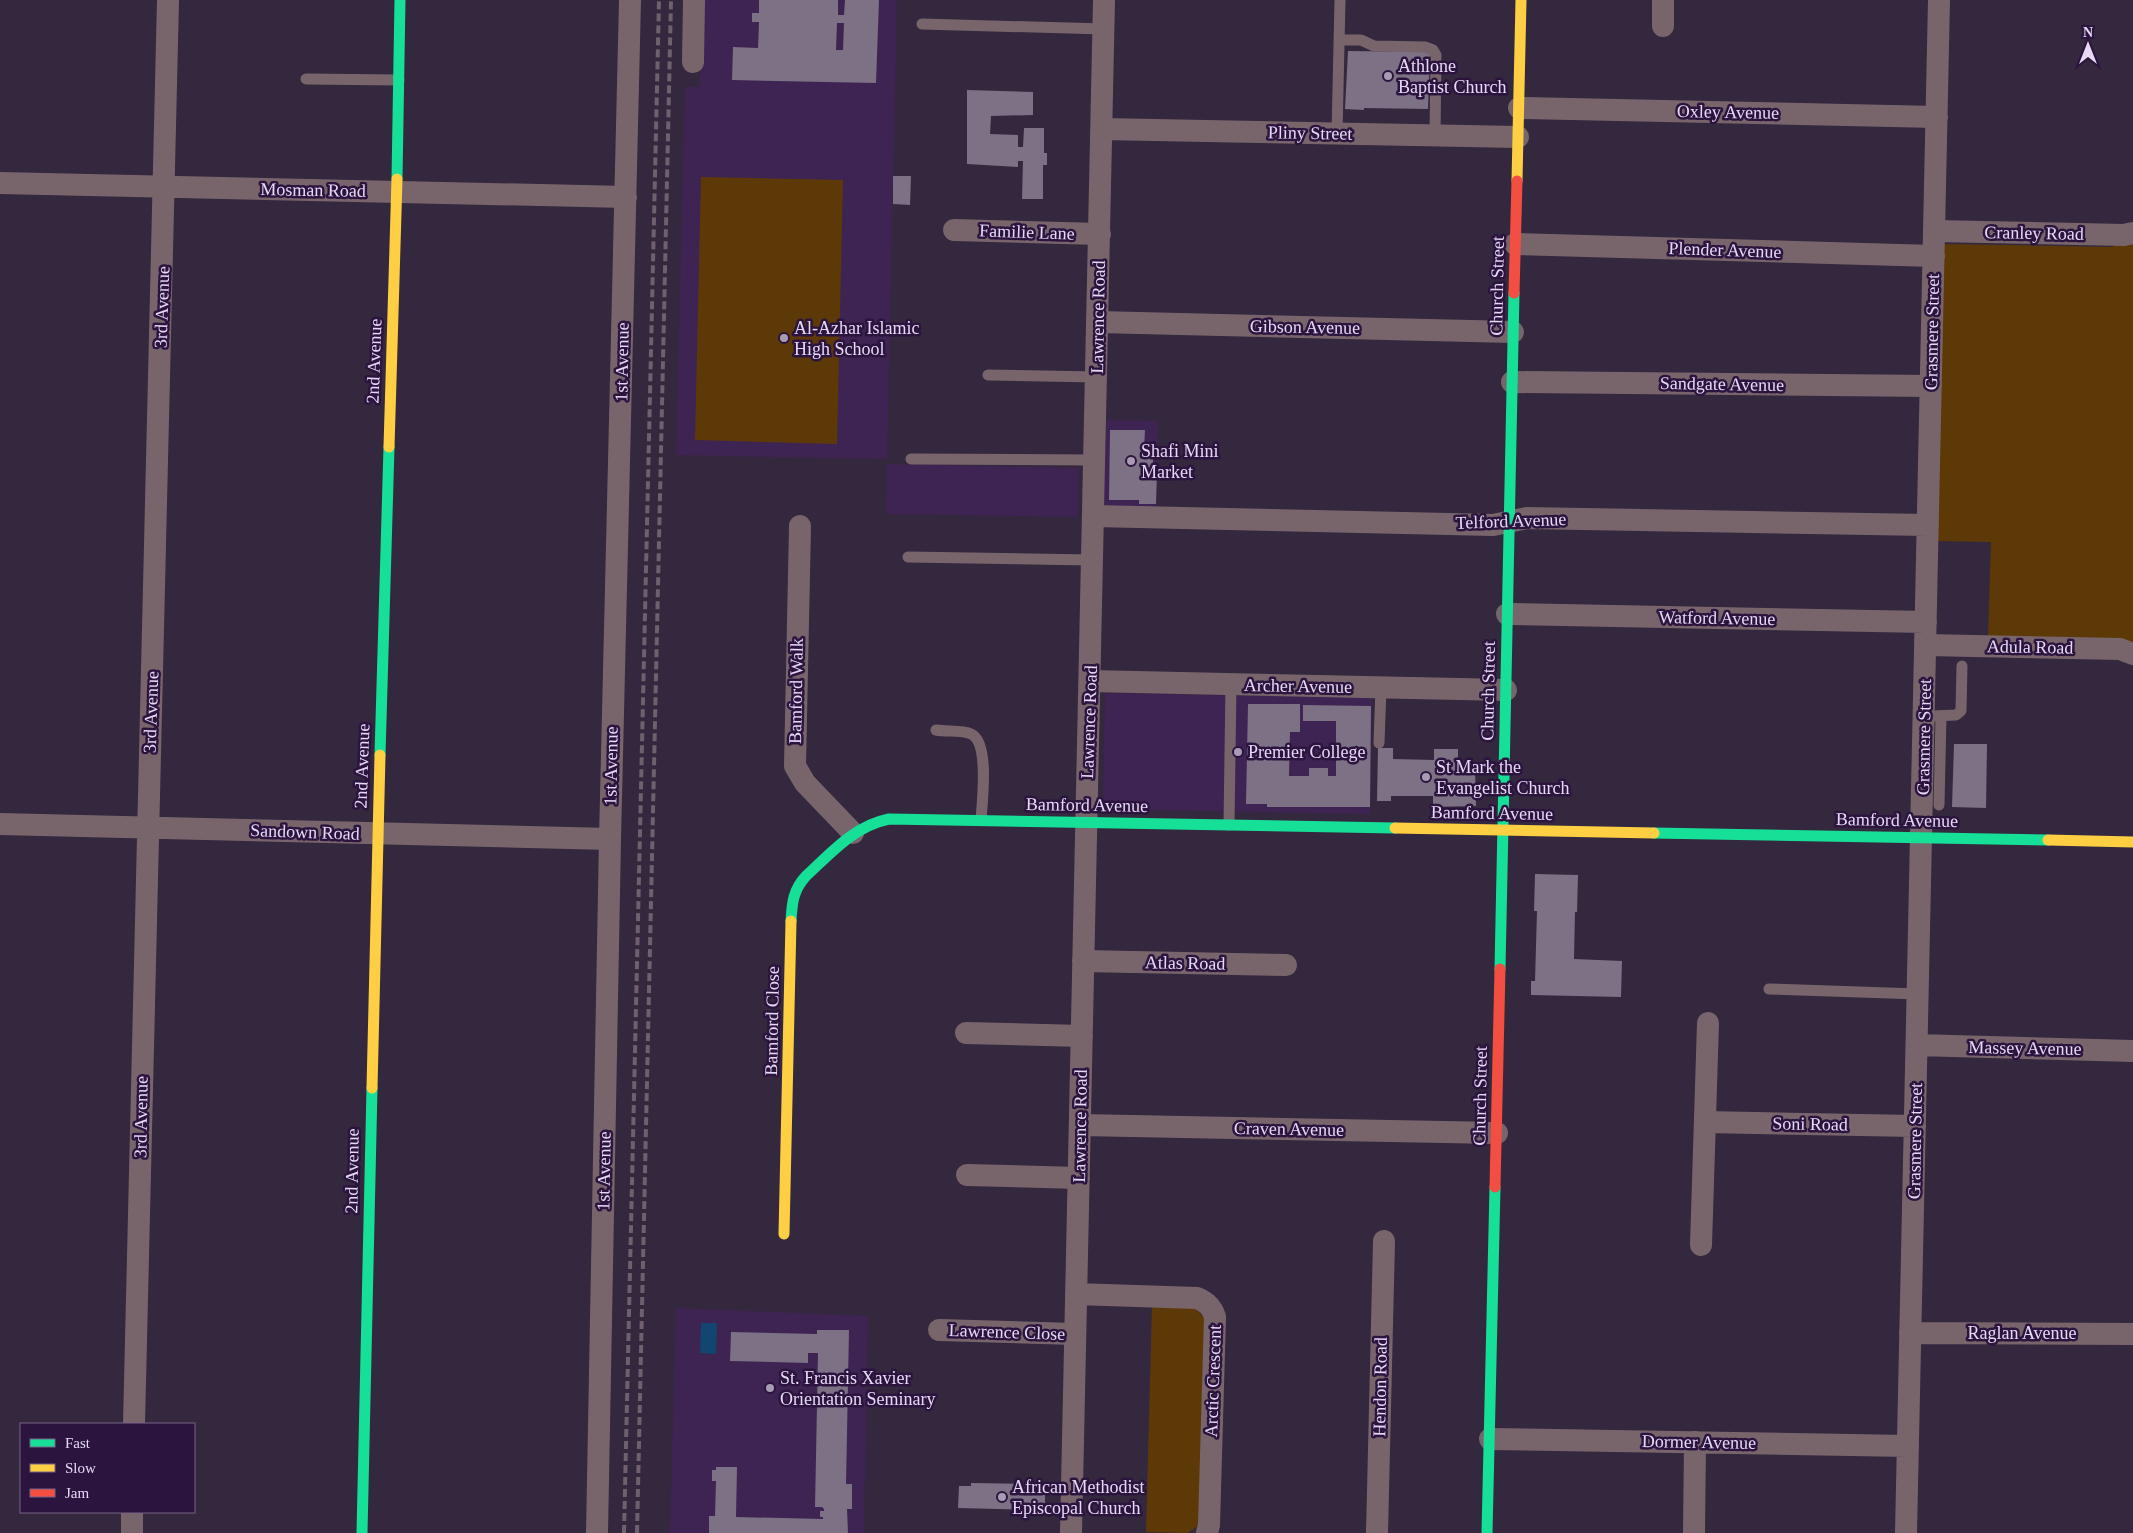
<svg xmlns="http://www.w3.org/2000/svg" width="2133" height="1533" font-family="'Times New Roman',serif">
  <rect width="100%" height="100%" fill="#34283e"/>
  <!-- built -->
  <path fill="#3e2452" d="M 702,0 L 897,0 L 887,459 L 676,455 L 685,87 L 700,87 Z
    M 1106,420 L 1158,421 L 1156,508 L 1108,506 L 1104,502 Z
    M 887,464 L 1079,468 L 1078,517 L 886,514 Z
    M 1105,693 L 1372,698 L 1370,814 L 1103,809 Z
    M 676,1308 L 868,1316 L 864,1533 L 670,1533 Z"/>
  <!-- green -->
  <path fill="#5e3908" d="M 701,177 L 843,180 L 837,444 L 695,440 Z
    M 2114,243 L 2133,243 L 2133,642 L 1988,638 L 1991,542 L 1936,541 L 1942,244 L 2113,247 Z
    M 1152,1306 L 1193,1307 L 1205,1318 L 1200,1525 L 1187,1533 L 1146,1532 Z"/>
  <!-- water -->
  <path fill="#124570" d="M 701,1323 L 717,1323 L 716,1354 L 700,1353 Z"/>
  <!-- building -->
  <path fill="#7c7185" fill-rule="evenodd" d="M 759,0 L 838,0 L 838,15 L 844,15 L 845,0 L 879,0 L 876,83 L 732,80 L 733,47 L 758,48 L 759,22 L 752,22 L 752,13 L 759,13 ZM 837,23 L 844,23 L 843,50 L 836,50 Z
    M 1348,51 L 1430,52 L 1428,109 L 1364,108 L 1364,110 L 1345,109 Z
    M 967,90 L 1033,92 L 1033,115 L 991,116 L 990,134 L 1018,135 L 1018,147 L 1023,147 L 1024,128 L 1044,128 L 1044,153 L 1047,153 L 1047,165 L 1043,165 L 1043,199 L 1022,199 L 1023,161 L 1018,161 L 1018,167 L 967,164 Z
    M 893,176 L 911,176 L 910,205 L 893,204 Z
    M 1110,430 L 1145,430 L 1144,450 L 1153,450 L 1153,472 L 1157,472 L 1156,504 L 1139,504 L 1139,500 L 1109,500 Z
    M 1248,704 L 1300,704 L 1300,732 L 1290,732 L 1289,776 L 1309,776 L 1309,768 L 1328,768 L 1328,776 L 1336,776 L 1336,721 L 1303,721 L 1303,705 L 1371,706 L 1370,807 L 1267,807 L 1267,804 L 1246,804 Z
    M 1954,744 L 1987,744 L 1986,808 L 1952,807 Z
    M 1378,748 L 1393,748 L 1393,759 L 1434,760 L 1434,749 L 1458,749 L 1458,766 L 1475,767 L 1476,806 L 1433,807 L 1433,796 L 1391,796 L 1391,801 L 1377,801 Z
    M 1535,874 L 1578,875 L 1577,912 L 1575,912 L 1574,959 L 1622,961 L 1621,997 L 1531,995 L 1531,981 L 1535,981 L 1537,911 L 1534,911 Z
    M 817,1330 L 849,1330 L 846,1484 L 852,1484 L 852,1509 L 847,1509 L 848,1533 L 709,1533 L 709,1516 L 715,1516 L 716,1481 L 712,1481 L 712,1470 L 716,1470 L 716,1467 L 737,1467 L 736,1517 L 823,1519 L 823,1517 L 820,1517 L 820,1511 L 824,1511 L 824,1509 L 822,1507 L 815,1507 L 818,1353 L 808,1353 L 808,1363 L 730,1361 L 731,1332 L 817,1334 Z
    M 971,1483 L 1035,1484 L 1035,1490 L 1045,1490 L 1045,1503 L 1035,1503 L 1034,1510 L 958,1508 L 959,1486 L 971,1486 Z"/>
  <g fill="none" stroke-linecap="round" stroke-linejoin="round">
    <!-- lane -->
    <path stroke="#78656c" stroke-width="11" d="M 922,24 L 1104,29
      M 1339,40 L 1361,40 L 1374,46 L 1425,47 L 1433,50 L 1436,55 L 1435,136
      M 306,79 L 399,80
      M 1337,134 L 1340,0
      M 988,375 L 1097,377
      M 911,459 L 1095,460
      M 908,557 L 1093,560
      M 1933,716 L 1956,715 L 1961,711 L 1962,666
      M 936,730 C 947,732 962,730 971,734 C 990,742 982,803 981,820
      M 1379,743 L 1381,688
      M 1939,805 L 1941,716
      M 1229,825 L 1231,684
      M 1769,989 L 1918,994"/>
    <!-- street -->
    <path stroke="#78656c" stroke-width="22" d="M 1663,26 L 1663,0
      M 693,62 L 694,0
      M 1519,108 L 1937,117
      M 1102,129 L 1518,137
      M 0,183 L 626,197
      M 954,230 L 1100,234
      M 1934,231 L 2124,235 L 2133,233
      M 1515,244 L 1934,256
      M 1098,322 L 1513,332
      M 1512,382 L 1931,386
      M 1094,516 L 1493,525 L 1527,518 L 1928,525
      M 800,526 L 795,766 L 805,783 L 853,833
      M 1507,614 L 1926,622
      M 1926,645 L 2120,649 L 2133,654
      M 1090,681 L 1506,690
      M 0,824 L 610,839
      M 1083,961 L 1286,965
      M 966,1033 L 1082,1036
      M 1917,1045 L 2133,1051
      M 1705,1122 L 1915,1126
      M 1081,1125 L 1497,1133
      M 967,1175 L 1079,1178
      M 1701,1245 L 1708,1023
      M 1076,1294 L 1197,1298 C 1207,1302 1212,1307 1215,1317 L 1209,1525 L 1207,1533
      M 939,1330 L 1075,1334
      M 1910,1333 L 2133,1334
      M 134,1424 L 168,0
      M 1490,1439 L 1908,1446
      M 132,1533 L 132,1512
      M 597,1533 L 610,839 L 630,0
      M 1071,1533 L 1104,0
      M 1377,1533 L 1384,1241
      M 1694,1533 L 1695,1442
      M 1906,1533 L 1939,0"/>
    <!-- fast -->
    <path stroke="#16e098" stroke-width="11" d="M 397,179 L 400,0
      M 380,755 L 389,447
      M 1654,833 L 2048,840
      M 791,921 C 792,903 793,890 806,876 C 831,853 854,826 889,819 L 1395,828
      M 1500,969 L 1514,293
      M 362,1533 L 372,1088
      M 1487,1533 L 1495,1187"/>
    <!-- slow -->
    <path stroke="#ffcf43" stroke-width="11" d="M 1517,181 L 1521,0
      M 389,447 L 397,179
      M 1395,828 L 1654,833
      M 2048,840 L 2133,842
      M 372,1088 L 380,755
      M 784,1234 L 791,921"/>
    <!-- jam -->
    <path stroke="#f24e42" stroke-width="11" d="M 1514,293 L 1517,181
      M 1495,1187 L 1500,969"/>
    <!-- rail -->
    <path stroke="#6e606d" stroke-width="4" stroke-dasharray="8 4" stroke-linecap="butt" d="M 624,1533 L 659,0
      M 637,1533 L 671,0"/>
  </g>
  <!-- markers -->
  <g fill="#a89bb4" stroke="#2b143e" stroke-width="2">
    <circle cx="1388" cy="76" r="5"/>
    <circle cx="784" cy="338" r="5"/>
    <circle cx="1131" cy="461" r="5"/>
    <circle cx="1238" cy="752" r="5"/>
    <circle cx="1426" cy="777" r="5"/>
    <circle cx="770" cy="1388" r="5"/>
    <circle cx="1002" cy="1497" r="5"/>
  </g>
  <g text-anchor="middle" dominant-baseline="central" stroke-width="5" stroke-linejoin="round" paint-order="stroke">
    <!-- poi labels -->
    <g font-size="18" fill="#e6d9f4" stroke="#2b143e" text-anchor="start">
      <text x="1398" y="66">Athlone<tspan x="1398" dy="21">Baptist Church</tspan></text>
      <text x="794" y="328">Al-Azhar Islamic<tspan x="794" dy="21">High School</tspan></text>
      <text x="1141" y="451">Shafi Mini<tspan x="1141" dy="21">Market</tspan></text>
      <text x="1248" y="752">Premier College</text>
      <text x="1436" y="767">St Mark the<tspan x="1436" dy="21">Evangelist Church</tspan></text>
      <text x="780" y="1378">St. Francis Xavier<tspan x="780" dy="21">Orientation Seminary</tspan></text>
      <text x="1012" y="1487">African Methodist<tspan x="1012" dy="21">Episcopal Church</tspan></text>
    </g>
    <!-- street labels -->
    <g font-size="18" fill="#e6d9f4" stroke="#2b143e">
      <text transform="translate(1728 112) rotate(1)">Oxley Avenue</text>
      <text transform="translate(1310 133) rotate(1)">Pliny Street</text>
      <text transform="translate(313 190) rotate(1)">Mosman Road</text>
      <text transform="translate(1027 232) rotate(2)">Familie Lane</text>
      <text transform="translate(2034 233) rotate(1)">Cranley Road</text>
      <text transform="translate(1725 250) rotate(2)">Plender Avenue</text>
      <text transform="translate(1497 286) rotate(-89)">Church Street</text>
      <text transform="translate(162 307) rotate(-88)">3rd Avenue</text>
      <text transform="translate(1098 317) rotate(-89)">Lawrence Road</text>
      <text transform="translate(1305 327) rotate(1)">Gibson Avenue</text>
      <text transform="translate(1932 332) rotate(-89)">Grasmere Street</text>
      <text transform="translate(374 361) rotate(-88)">2nd Avenue</text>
      <text transform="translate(622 362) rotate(-89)">1st Avenue</text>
      <text transform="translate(1722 384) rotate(1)">Sandgate Avenue</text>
      <text transform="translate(1511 521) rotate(-2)">Telford Avenue</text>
      <text transform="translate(1717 618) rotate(1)">Watford Avenue</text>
      <text transform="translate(2030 647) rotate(1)">Adula Road</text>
      <text transform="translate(1298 686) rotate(1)">Archer Avenue</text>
      <text transform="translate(796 691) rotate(-89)">Bamford Walk</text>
      <text transform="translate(1488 691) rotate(-89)">Church Street</text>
      <text transform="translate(151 712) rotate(-88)">3rd Avenue</text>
      <text transform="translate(1089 722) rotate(-88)">Lawrence Road</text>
      <text transform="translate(1924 737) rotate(-89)">Grasmere Street</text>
      <text transform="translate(362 766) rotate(-88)">2nd Avenue</text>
      <text transform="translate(611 766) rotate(-89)">1st Avenue</text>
      <text transform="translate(1087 805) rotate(1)">Bamford Avenue</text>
      <text transform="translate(1492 813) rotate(1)">Bamford Avenue</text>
      <text transform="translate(1897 820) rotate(1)">Bamford Avenue</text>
      <text transform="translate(305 832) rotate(2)">Sandown Road</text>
      <text transform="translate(1185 963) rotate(1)">Atlas Road</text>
      <text transform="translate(772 1021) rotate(-89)">Bamford Close</text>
      <text transform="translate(2025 1048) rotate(1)">Massey Avenue</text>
      <text transform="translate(1480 1096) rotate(-89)">Church Street</text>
      <text transform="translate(141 1117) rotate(-89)">3rd Avenue</text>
      <text transform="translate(1810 1124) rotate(1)">Soni Road</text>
      <text transform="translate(1080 1126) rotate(-89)">Lawrence Road</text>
      <text transform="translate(1289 1129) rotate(1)">Craven Avenue</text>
      <text transform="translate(1915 1141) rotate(-89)">Grasmere Street</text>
      <text transform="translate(352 1171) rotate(-89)">2nd Avenue</text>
      <text transform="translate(604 1171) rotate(-89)">1st Avenue</text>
      <text transform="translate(1007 1332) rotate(2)">Lawrence Close</text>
      <text x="2022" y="1333">Raglan Avenue</text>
      <text transform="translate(1213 1381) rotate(-88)">Arctic Crescent</text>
      <text transform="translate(1380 1387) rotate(-89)">Hendon Road</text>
      <text transform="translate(1699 1442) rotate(1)">Dormer Avenue</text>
    </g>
  </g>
  <!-- legend -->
  <rect x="20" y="1423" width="175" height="90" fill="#2b143e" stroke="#766387"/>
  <rect x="30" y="1439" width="25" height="8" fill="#16e098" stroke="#766387"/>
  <text x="65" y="1448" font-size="15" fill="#e6d9f4">Fast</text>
  <rect x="30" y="1464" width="25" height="8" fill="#ffcf43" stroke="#766387"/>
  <text x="65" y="1473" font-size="15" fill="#e6d9f4">Slow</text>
  <rect x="30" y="1489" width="25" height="8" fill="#f24e42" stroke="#766387"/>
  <text x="65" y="1498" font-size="15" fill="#e6d9f4">Jam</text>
  <!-- north arrow -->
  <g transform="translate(2088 45)" stroke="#2b143e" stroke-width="4" paint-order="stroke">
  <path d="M0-4L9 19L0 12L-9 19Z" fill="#e6d9f4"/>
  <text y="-8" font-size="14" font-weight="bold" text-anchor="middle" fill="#e6d9f4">N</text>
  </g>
</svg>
